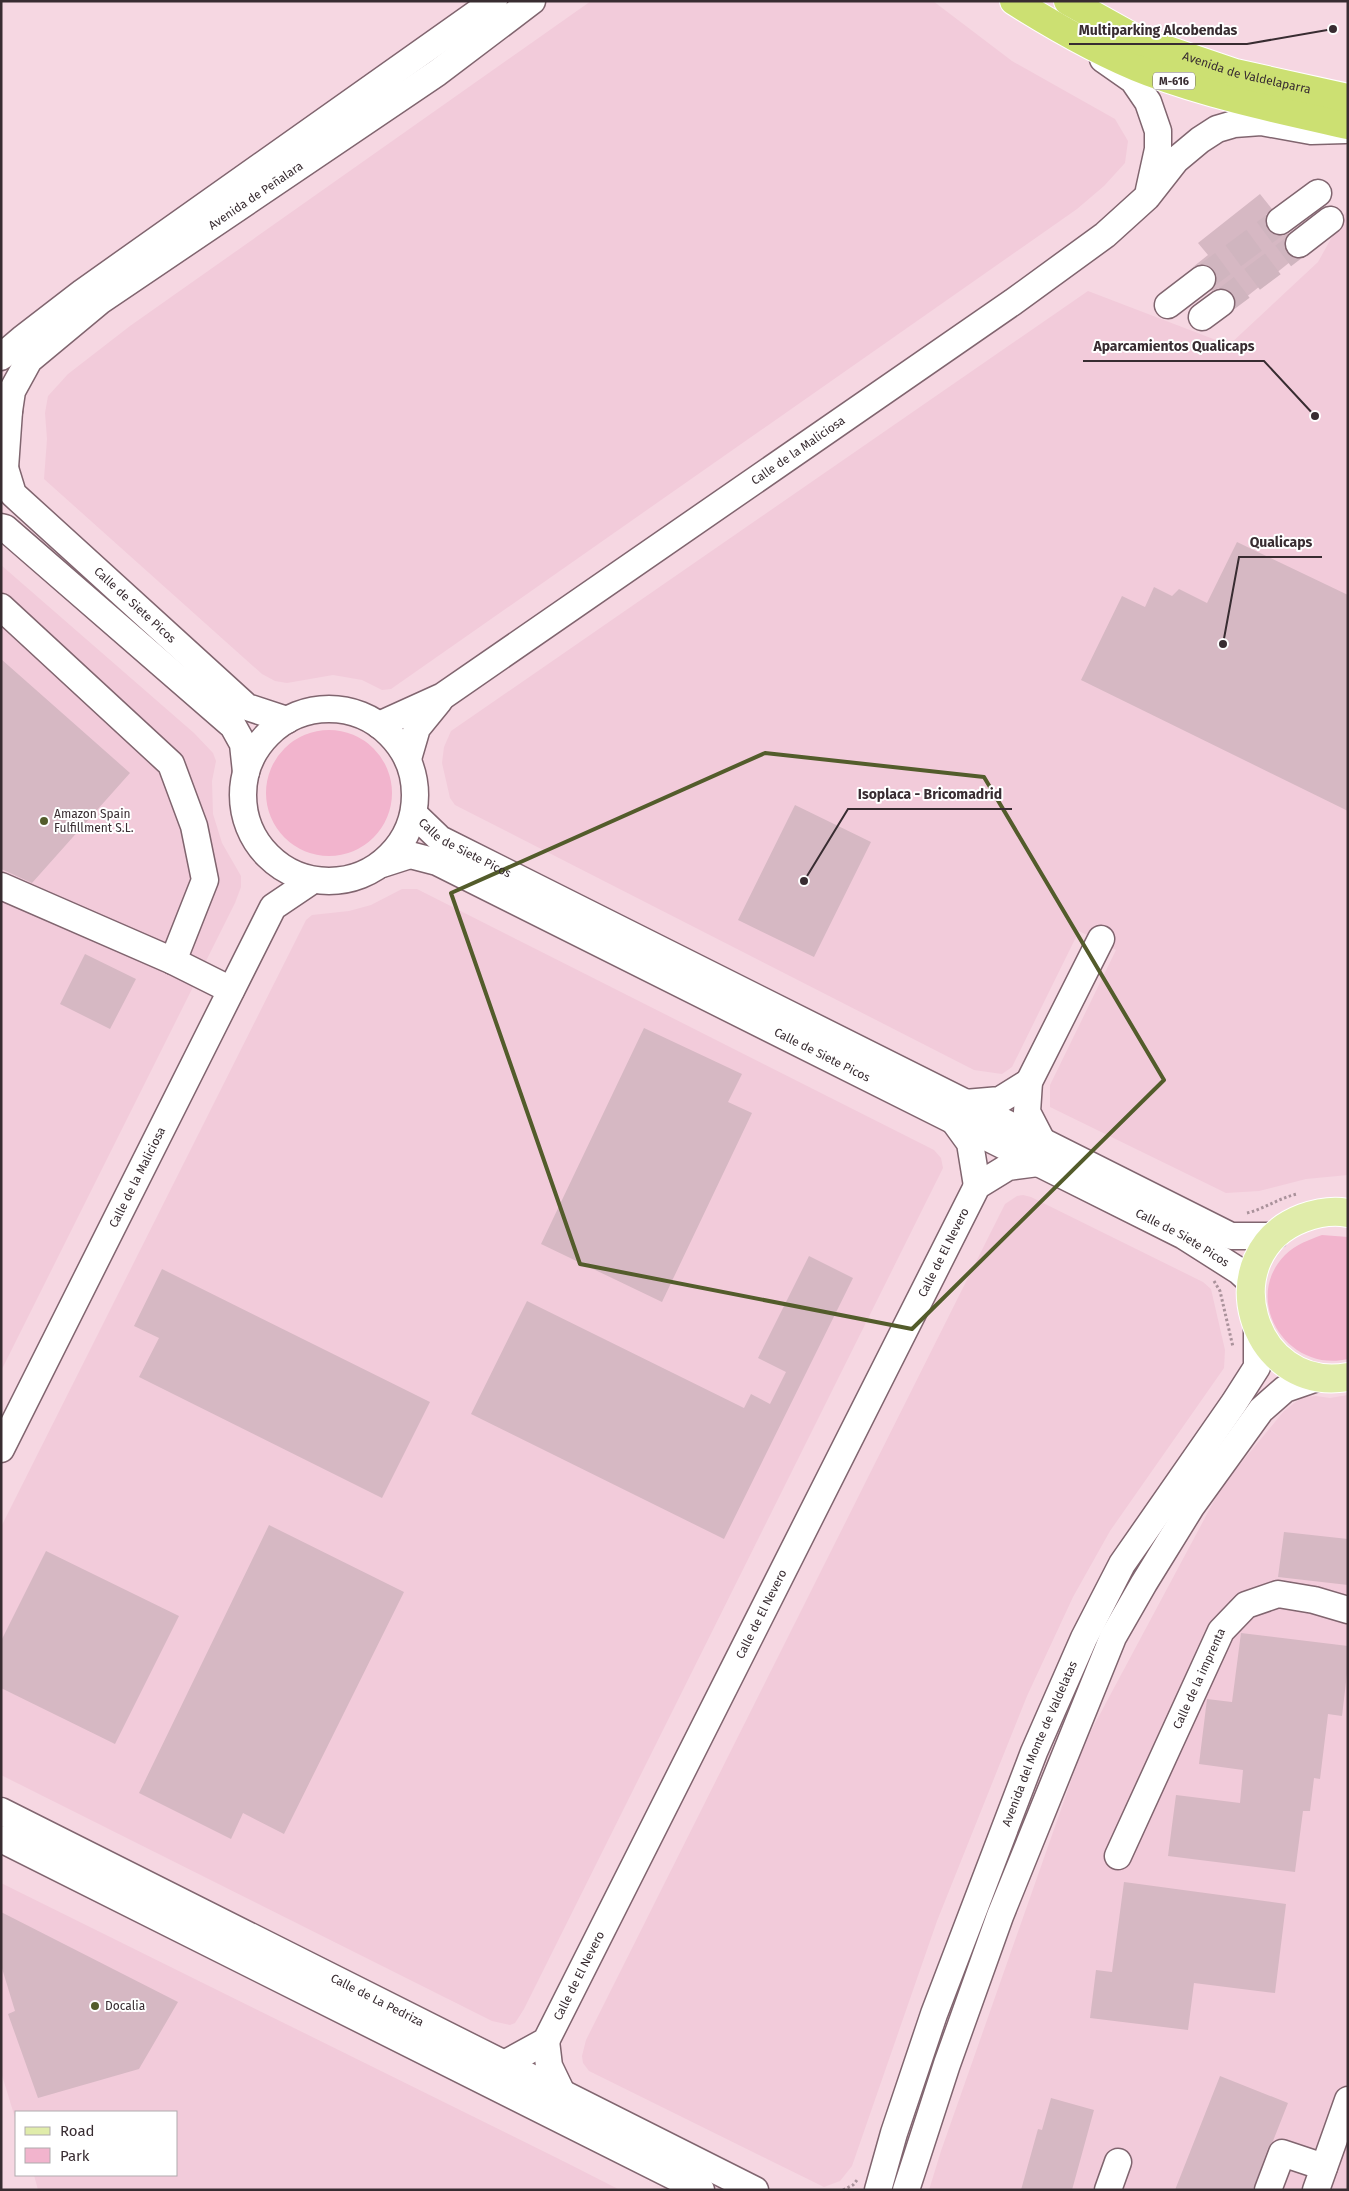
<svg xmlns="http://www.w3.org/2000/svg" width="1349" height="2191" font-family="'Fira Sans',sans-serif">
  <rect width="100%" height="100%" fill="#f6d7e2"/>
  <!-- built -->
  <path fill="#f2cbda" d="M 591,1 L 933,1 L 1012,61 L 1115,119 L 1128,141 L 1125,163 L 1104,186 L 1077,209 L 391,689 L 382,690 L 362,680 L 333,675 L 287,683 L 275,681 L 262,674 L 44,479 L 47,439 L 45,413 L 48,396 L 68,374 L 130,326 Z
    M 1348,208 L 1348,1175 L 1306,1179 L 1259,1191 L 1226,1193 L 1050,1107 L 1050,1085 L 1116,950 L 1079,931 L 1012,1067 L 1002,1074 L 974,1070 L 455,805 L 450,798 L 442,763 L 444,747 L 451,731 L 1088,291 L 1229,345 L 1318,262 Z
    M 1,565 L 194,733 L 213,753 L 216,761 L 212,781 L 213,814 L 222,843 L 241,876 L 241,887 L 235,903 L 1,1371 Z
    M 402,889 L 417,889 L 934,1150 L 941,1158 L 943,1168 L 524,2009 L 515,2023 L 510,2025 L 492,2021 L 1,1775 L 1,1527 L 306,920 L 312,915 L 349,911 L 371,905 Z
    M 1023,1195 L 1031,1197 L 1203,1282 L 1211,1289 L 1225,1350 L 1224,1368 L 1110,1531 L 1073,1597 L 1027,1696 L 937,1921 L 852,2166 L 840,2181 L 824,2187 L 589,2071 L 583,2063 L 582,2056 L 586,2040 L 1005,1204 L 1017,1196 Z
    M 1348,1395 L 1348,2190 L 929,2190 L 941,2151 L 1084,1744 L 1222,1486 L 1284,1411 L 1293,1404 L 1303,1397 L 1316,1396 L 1330,1398 Z
    M 1,1883 L 567,2163 L 620,2190 L 38,2190 L 34,2175 L 176,2175 L 176,2112 L 16,2112 L 16,2121 L 1,2072 Z"/>
  <!-- green -->
  <path fill="#f2b4cd" d="M266 793a63 63 0 1 1 126 0a63 63 0 1 1-126 0Z
    M 1322,1235 L 1348,1237 L 1348,1359 C 1287,1373 1241,1300 1285,1255 C 1296,1244 1309,1240 1322,1235 Z"/>
  <!-- building -->
  <path fill="#d6b8c3" d="M 1260,194 L 1272,209 L 1266,215 L 1265,222 L 1268,229 L 1274,235 L 1282,236 L 1289,233 L 1285,239 L 1284,246 L 1287,254 L 1295,258 L 1235,306 L 1233,295 L 1227,290 L 1220,288 L 1211,291 L 1216,284 L 1217,278 L 1214,270 L 1207,265 L 1201,264 L 1193,267 L 1208,255 L 1198,243 Z
    M 1237,542 L 1348,595 L 1348,811 L 1081,680 L 1122,596 L 1145,607 L 1154,587 L 1172,596 L 1179,589 L 1207,603 Z
    M 1,659 L 130,773 L 32,883 L 1,869 Z
    M 795,805 L 871,842 L 814,957 L 738,920 Z
    M 85,954 L 136,979 L 110,1029 L 60,1004 Z
    M 644,1028 L 742,1074 L 728,1102 L 752,1113 L 662,1302 L 541,1244 Z
    M 809,1256 L 853,1278 L 724,1539 L 471,1414 L 527,1301 L 744,1408 L 751,1394 L 770,1404 L 786,1372 L 758,1358 Z
    M 162,1269 L 430,1402 L 382,1498 L 139,1377 L 159,1338 L 134,1326 Z
    M 269,1525 L 404,1592 L 284,1834 L 243,1813 L 231,1839 L 139,1793 Z
    M 1284,1532 L 1348,1539 L 1348,1585 L 1278,1577 Z
    M 46,1551 L 179,1616 L 115,1744 L 1,1688 L 1,1641 Z
    M 1241,1633 L 1348,1646 L 1348,1665 L 1342,1716 L 1328,1714 L 1320,1779 L 1314,1778 L 1310,1811 L 1303,1811 L 1295,1872 L 1168,1856 L 1176,1795 L 1240,1803 L 1243,1770 L 1199,1764 L 1207,1699 L 1232,1702 Z
    M 1124,1882 L 1286,1904 L 1275,1993 L 1194,1983 L 1188,2030 L 1090,2018 L 1096,1970 L 1112,1972 Z
    M 1,1912 L 178,2002 L 139,2069 L 38,2098 L 8,2014 L 15,2011 L 1,1965 Z
    M 1220,2076 L 1288,2103 L 1273,2141 L 1268,2148 L 1253,2190 L 1175,2190 Z
    M 1051,2098 L 1094,2110 L 1072,2190 L 1021,2190 L 1038,2129 L 1042,2130 Z"/>
  <g fill="none" stroke-linecap="round" stroke-linejoin="round">
    <!-- minor-tunnel -->
    <path stroke="#d0b5bf" stroke-width="26" stroke-dasharray="26 13" stroke-linecap="butt" d="M 1202,279 L 1280,221
      M 1221,303 L 1299,244"/>
    <!-- minor casing -->
    <g stroke="#80656f" stroke-width="29">
      <g id="minor">
        <path d="M 1103,59 L 1133,80 L 1148,102 L 1158,131 L 1158,149 L 1149,190"/>
        <path d="M 1280,221 L 1318,193"/>
        <path d="M 1299,244 L 1330,220"/>
        <path d="M 1168,305 L 1202,279"/>
        <path d="M 1202,317 L 1221,303"/>
        <path d="M 1,357 L 22,339 L 83,292 L 494,1"/>
        <path d="M 1,406 L 9,411 L 5,468 L 1,477"/>
        <path id="s1" d="M 9,411 L 12,391 L 29,360 L 100,301 L 437,73 L 532,1"/>
        <path id="s2" d="M 5,468 L 13,494 L 247,707 L 287,720"/>
        <path d="M 1,527 L 5,528 L 233,726 L 243,744 L 246,772"/>
        <path d="M 1,607 L 171,764 L 194,826 L 205,880 L 173,961"/>
        <circle cx="329" cy="795" r="86"/>
        <path id="s3" d="M 379,725 L 443,696 L 1013,302 L 1105,235 L 1147,197 L 1176,160 L 1200,140 L 1217,129 L 1234,124 L 1261,122 L 1311,131 L 1345,130"/>
        <path d="M 408,759 L 417,728 L 439,701"/>
        <path id="s4" d="M 414,814 L 440,839 L 1231,1236 L 1275,1236"/>
        <path id="s5" d="M 382,864 L 410,855 L 437,862 L 1184,1236 L 1239,1271 L 1251,1282"/>
        <path d="M 1,886 L 173,961 L 231,990"/>
        <path d="M 965,1103 L 1000,1100 L 1029,1082"/>
        <path d="M 954,1121 L 970,1143 L 977,1186"/>
        <path d="M 1042,1141 L 1027,1112 L 1029,1082 L 1101,939"/>
        <path id="s6" d="M 1,1449 L 273,907 L 313,880"/>
        <path id="s7" d="M 1,1811 L 755,2190"/>
        <path d="M 1,1839 L 701,2190"/>
        <path id="s8" d="M 1118,1856 L 1221,1631 L 1246,1605 L 1278,1594 L 1314,1600 L 1348,1610"/>
        <path d="M 546,2041 L 549,2066 L 562,2093"/>
        <path id="s9" d="M 504,2064 L 546,2041 L 977,1186 L 1008,1167 L 1038,1163"/>
        <path id="s10" d="M 878,2190 L 894,2133 L 934,2014 L 1034,1752 L 1084,1638 L 1122,1564 L 1234,1403 L 1257,1367 L 1257,1330"/>
        <path d="M 906,2190 L 947,2064 L 1000,1916 L 1113,1637 L 1144,1583 L 1191,1507 L 1261,1410 L 1285,1389 L 1317,1378"/>
        <path d="M 1108,2190 L 1118,2162"/>
        <path d="M 1268,2190 L 1282,2153 L 1324,2167"/>
        <path d="M 1316,2190 L 1348,2100"/>
      </g>
    </g>
    <!-- major casing -->
    <g stroke="#fff" stroke-width="30">
      <path id="major" d="M 1348,1213 C 1333,1210 1317,1213 1303,1218 C 1211,1253 1250,1394 1348,1377"/>
    </g>
    <!-- highway casing -->
    <g stroke="#fff" stroke-width="30">
      <g id="highway">
        <path d="M 1014,1 C 1057,28 1102,54 1149,72 C 1213,96 1281,110 1348,125"/>
        <path id="s11" d="M 1068,1 L 1138,40 L 1235,73 L 1348,98"/>
      </g>
    </g>
    <!-- path -->
    <path stroke="#aa929b" stroke-width="3" stroke-dasharray="2.5 2.5" stroke-linecap="butt" d="M 1247,1213 C 1264,1209 1279,1198 1297,1194
      M 1214,1281 L 1220,1291 L 1233,1347
      M 843,2190 L 853,2185 L 857,2180"/>
    <!-- minor -->
    <use href="#minor" stroke="#fff" stroke-width="26"/>
    <!-- major -->
    <use href="#major" stroke="#e0ecaa" stroke-width="28"/>
    <!-- highway -->
    <use href="#highway" stroke="#cce072" stroke-width="28"/>
  </g>
  <!-- marked area -->
  <path fill="none" stroke="#535c2b" stroke-width="4" stroke-linejoin="round" d="M 765,753 L 984,777 L 1164,1080 L 912,1329 L 580,1264 L 451,893 Z"/>
  <!-- markers -->
  <g fill="#535c2b" stroke="#fff" stroke-width="2">
    <circle cx="44" cy="821" r="5"/>
    <circle cx="95" cy="2006" r="5"/>
  </g>
  <g text-anchor="middle" dominant-baseline="central" stroke-width="4" stroke-linejoin="round" paint-order="stroke">
    <!-- shield labels -->
    <rect fill="#fff" stroke="#746b6f" stroke-width="1" x="1153" y="72.5" width="42" height="17" rx="4"/>
    <g font-size="11" font-weight="bold" fill="#382c31">
      <text x="1174" y="81">M-616</text>
    </g>
    <!-- street labels -->
    <g font-size="12" fill="#382c31" stroke="#fff">
      <text stroke="none"><textPath href="#s11" startOffset="194">Avenida de Valdelaparra</textPath></text>
      <text stroke="none"><textPath href="#s1" startOffset="336">Avenida de Peñalara</textPath></text>
      <text stroke="none"><textPath href="#s3" startOffset="502">Calle de la Maliciosa</textPath></text>
      <text stroke="none"><textPath href="#s2" startOffset="192">Calle de Siete Picos</textPath></text>
      <text stroke="none"><textPath href="#s4" startOffset="62">Calle de Siete Picos</textPath></text>
      <text stroke="none"><textPath href="#s5" startOffset="488">Calle de Siete Picos</textPath></text>
      <text stroke="none"><textPath href="#s6" startOffset="304">Calle de la Maliciosa</textPath></text>
      <text stroke="none"><textPath href="#s5" startOffset="892">Calle de Siete Picos</textPath></text>
      <text stroke="none"><textPath href="#s9" startOffset="931">Calle de El Nevero</textPath></text>
      <text stroke="none"><textPath href="#s9" startOffset="526">Calle de El Nevero</textPath></text>
      <text stroke="none"><textPath href="#s8" startOffset="195">Calle de la imprenta</textPath></text>
      <text stroke="none"><textPath href="#s10" startOffset="475">Avenida del Monte de Valdelatas</textPath></text>
      <text stroke="none"><textPath href="#s9" startOffset="121">Calle de El Nevero</textPath></text>
      <text stroke="none"><textPath href="#s7" startOffset="421">Calle de La Pedriza</textPath></text>
    </g>
    <!-- poi labels -->
    <g font-size="12" fill="#382c31" stroke="#fff" text-anchor="start">
      <text x="54" y="814">Amazon Spain<tspan x="54" dy="14">Fulfillment S.L.</tspan></text>
      <text x="105" y="2006">Docalia</text>
    </g>
  </g>
  <!-- callouts -->
  <path fill="none" stroke="#382c31" stroke-width="2" d="M1333 29L1247 44H1069M1315 416L1264 361H1083M1223 644L1239 557H1322M804 881L848 809H1012"/>
  <g fill="#382c31" stroke="#fff" stroke-width="2">
    <circle cx="1333" cy="29" r="5"/>
    <circle cx="1315" cy="416" r="5"/>
    <circle cx="1223" cy="644" r="5"/>
    <circle cx="804" cy="881" r="5"/>
  </g>
  <g font-size="14" text-anchor="middle" font-weight="bold" fill="#382c31" stroke="#fff" stroke-width="4" stroke-linejoin="round" paint-order="stroke">
    <text x="1158" y="35">Multiparking Alcobendas</text>
    <text x="1174" y="351">Aparcamientos Qualicaps</text>
    <text x="1281" y="547">Qualicaps</text>
    <text x="930" y="799">Isoplaca - Bricomadrid</text>
  </g>
  <!-- border -->
  <rect width="1349" height="2191" fill="none" stroke="#382c31" stroke-width="5"/>
  <!-- legend -->
  <rect x="15" y="2111" width="162" height="65" fill="#ffffff" stroke="#afabad"/>
  <rect x="25" y="2127" width="25" height="8" fill="#e0ecaa" stroke="#afabad"/>
  <text x="60" y="2136" font-size="15" fill="#382c31">Road</text>
  <rect x="25" y="2148" width="25" height="15" fill="#f2b4cd" stroke="#afabad"/>
  <text x="60" y="2161" font-size="15" fill="#382c31">Park</text>
</svg>
